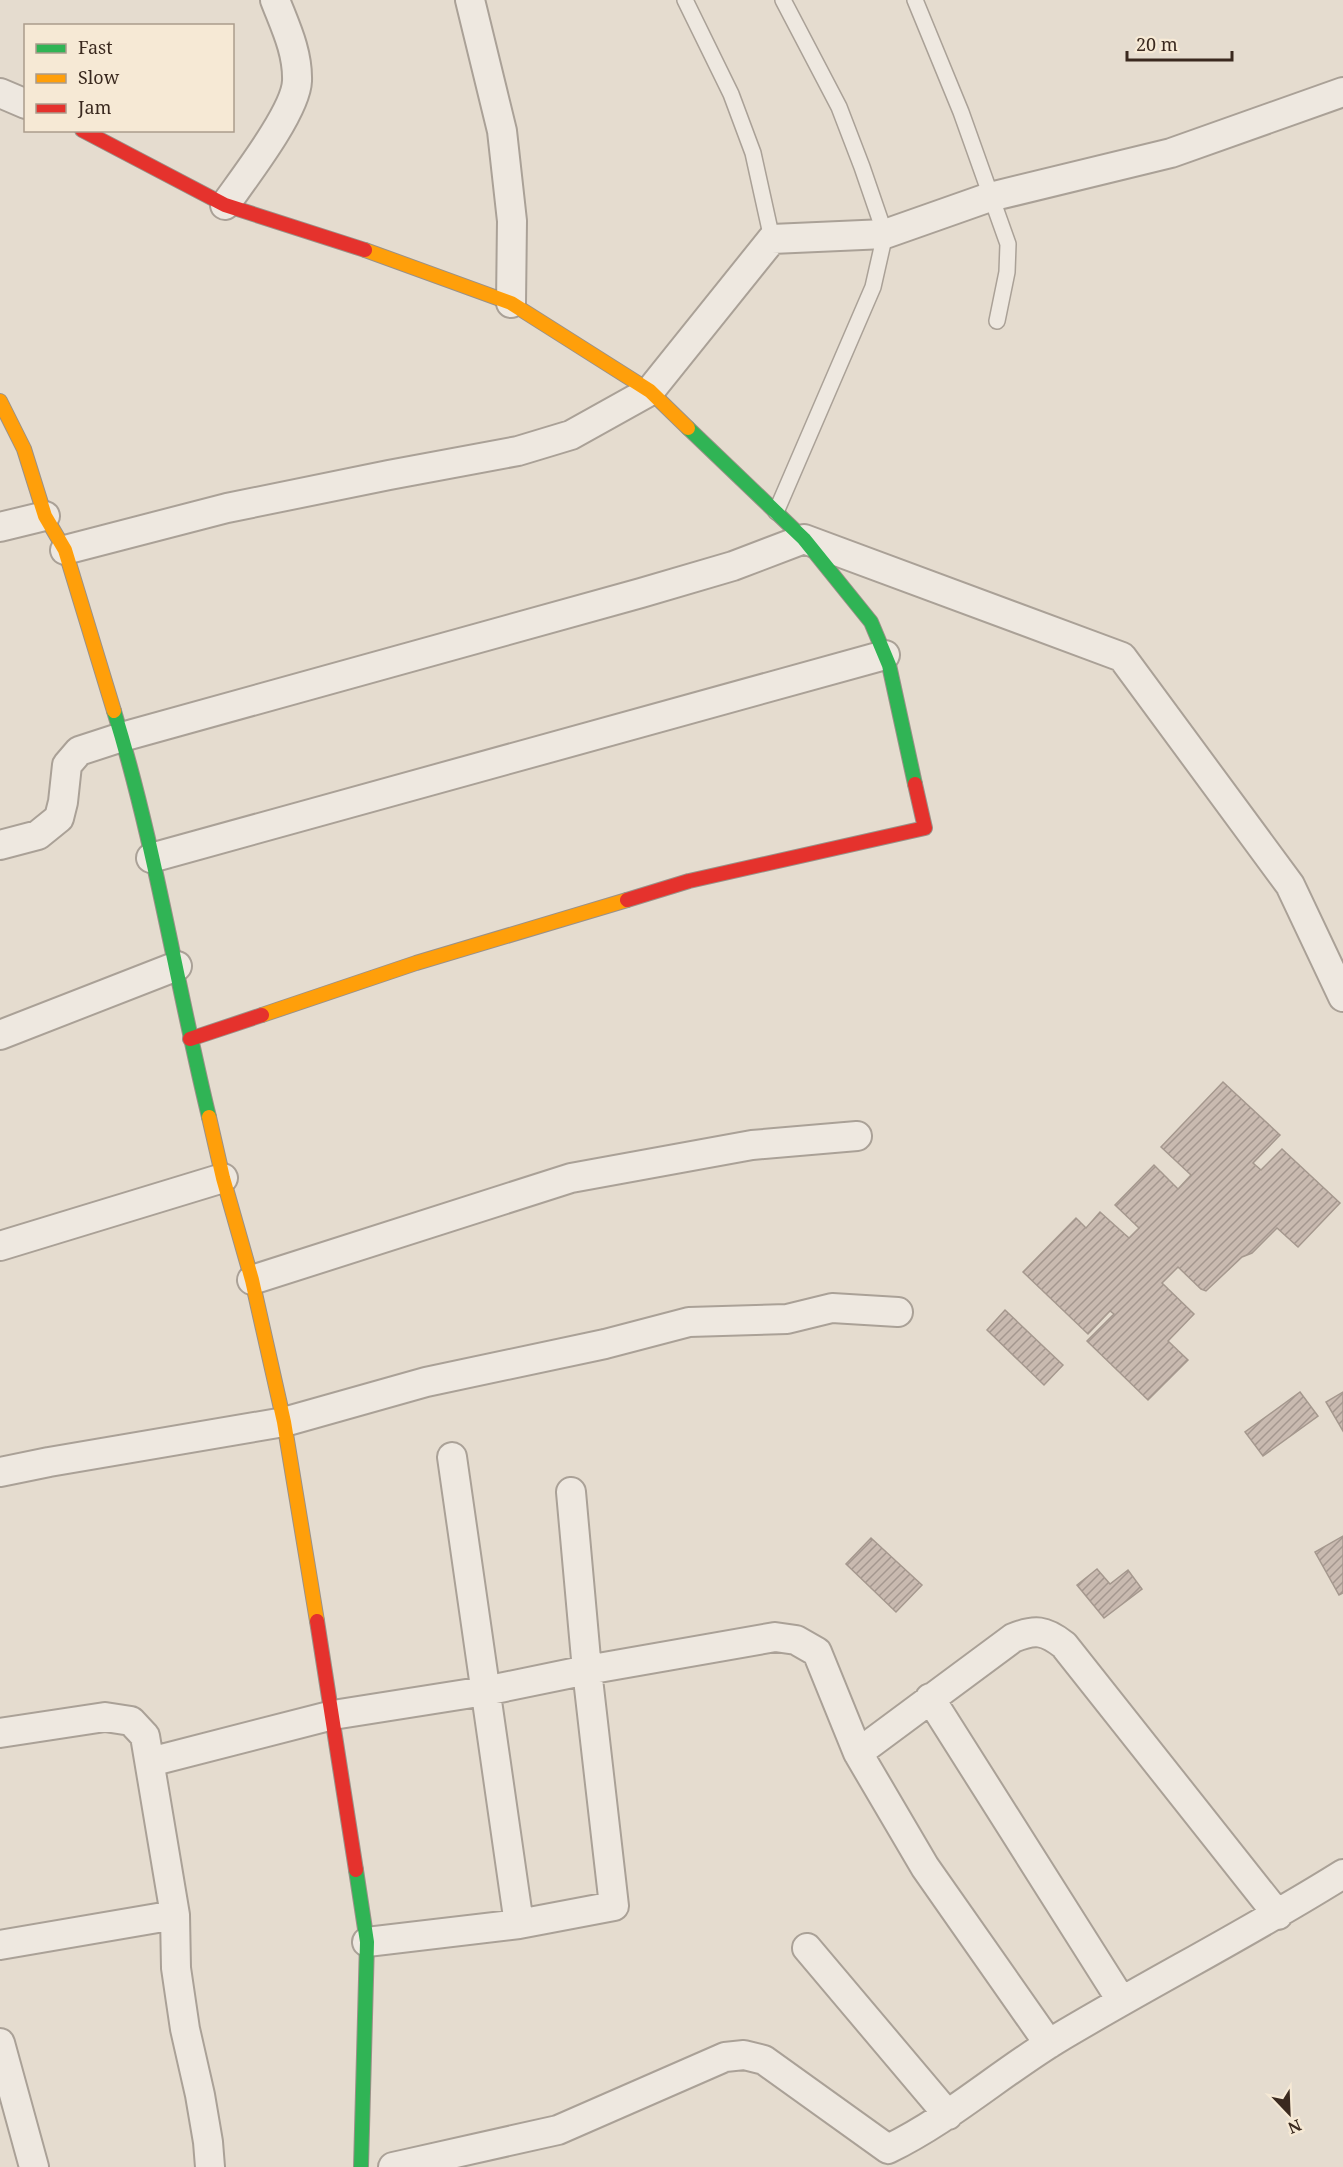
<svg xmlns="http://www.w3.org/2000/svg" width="1343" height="2167" font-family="'Noto Serif',serif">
  <defs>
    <pattern id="building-hatch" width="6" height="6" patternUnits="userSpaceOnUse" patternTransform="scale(1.5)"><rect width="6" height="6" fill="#c9bab0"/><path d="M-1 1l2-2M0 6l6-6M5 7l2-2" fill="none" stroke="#a4978f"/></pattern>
  </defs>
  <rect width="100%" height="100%" fill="#e5dccf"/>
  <!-- building -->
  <path fill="url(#building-hatch)" stroke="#a5988e" stroke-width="1.5" d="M 1223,1082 L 1280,1135 L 1253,1163 L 1261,1170 L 1282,1149 L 1340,1203 L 1298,1247 L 1277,1228 L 1252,1253 L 1242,1257 L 1206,1291 L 1201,1289 L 1178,1267 L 1162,1283 L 1194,1314 L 1168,1341 L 1188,1360 L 1148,1400 L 1087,1341 L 1114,1314 L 1110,1311 L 1088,1334 L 1023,1272 L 1076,1218 L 1086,1228 L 1100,1212 L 1129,1238 L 1139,1228 L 1115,1205 L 1154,1165 L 1178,1189 L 1191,1175 L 1161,1147 Z
    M 1005,1310 L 1063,1365 L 1044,1385 L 987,1330 Z
    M 1300,1392 L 1318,1416 L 1263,1456 L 1245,1432 Z
    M 1343,1392 L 1343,1431 L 1326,1402 Z
    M 1343,1536 L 1343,1593 L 1339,1595 L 1315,1552 Z
    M 871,1538 L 922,1585 L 896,1612 L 846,1564 Z
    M 1097,1569 L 1110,1584 L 1128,1570 L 1142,1589 L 1104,1618 L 1077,1585 Z"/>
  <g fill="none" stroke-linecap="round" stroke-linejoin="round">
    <!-- lane casing -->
    <g stroke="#aaa197" stroke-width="18">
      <path id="lane" d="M 685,0 L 731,94 L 753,153 L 772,239
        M 915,0 L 961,112 L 1008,244 L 1007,272 L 997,321
        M 776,512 L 873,287 L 885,234 L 862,167 L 839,107 L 783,0"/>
    </g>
    <!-- street casing -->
    <g stroke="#aaa197" stroke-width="32">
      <path id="street" d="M 470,0 L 502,131 L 512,221 L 511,303
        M 0,93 L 26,104
        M 225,205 C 244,178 296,111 297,81 C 298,52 285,26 275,0
        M 0,527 L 45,516
        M 65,550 L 227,508 L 389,475 L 518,451 L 571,435 L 650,391 L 772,239 L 885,234 L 990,197 L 1171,153 L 1343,92
        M 0,845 L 38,835 L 59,818 L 63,802 L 67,765 L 79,751 L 122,737 L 641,593 L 733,566 L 804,539 L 1122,657 L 1290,885 L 1343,997
        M 151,858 L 885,655
        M 0,1035 L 177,966
        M 0,1246 L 223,1178
        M 252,1280 L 571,1178 L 752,1145 L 857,1136
        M 452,1457 L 519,1924
        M 0,1472 L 49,1462 L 284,1422 L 426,1382 L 605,1344 L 689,1322 L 787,1319 L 832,1308 L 898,1312
        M 930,1698 L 1121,2000
        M 0,1733 L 105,1717 L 131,1721 L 145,1736 L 175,1915 L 176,1968 L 185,2029 L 200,2095 L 208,2142 L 210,2167
        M 150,1762 L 333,1715 L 485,1691 L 587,1670 L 775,1637 L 796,1640 L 817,1652 L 858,1753
        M 367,1942 L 519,1924 L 614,1906 L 587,1670 L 571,1492
        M 0,1945 L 175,1915
        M 807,1948 L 948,2115
        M 0,2043 L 34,2167
        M 1049,2044 L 925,1867 L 858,1753 L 1013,1638 C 1035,1629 1045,1630 1064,1645 L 1278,1915
        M 393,2167 L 558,2130 L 725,2057 L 744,2055 L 764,2060 L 888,2149 C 948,2120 998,2075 1055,2040 C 1150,1983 1249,1933 1343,1874"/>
    </g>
    <!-- fast casing -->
    <g stroke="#9a9188" stroke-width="16">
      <path id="fast" d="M 688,428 L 804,539 L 871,622 L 889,665 L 915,784
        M 114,711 C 155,844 176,982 209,1117
        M 356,1870 L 367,1942 L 361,2167"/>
    </g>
    <!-- slow casing -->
    <g stroke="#9a9188" stroke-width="16">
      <path id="slow" d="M 365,250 L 511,303 L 650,391 L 688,428
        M 0,401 L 24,449 L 45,516 L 65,550 L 114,711
        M 262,1015 L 416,963 L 627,900
        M 209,1117 L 223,1178 L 252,1280 L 284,1422 L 317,1621"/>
    </g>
    <!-- jam casing -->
    <g stroke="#9a9188" stroke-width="16">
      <path id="jam" d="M 82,130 L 225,205 L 365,250
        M 627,900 L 689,881 L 925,828 L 915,784
        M 190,1039 L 262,1015
        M 317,1621 L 356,1870"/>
    </g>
    <!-- lane -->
    <use href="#lane" stroke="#eee8e0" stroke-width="15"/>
    <!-- street -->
    <use href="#street" stroke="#eee8e0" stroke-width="28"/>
    <!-- fast -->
    <use href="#fast" stroke="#30b455" stroke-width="14"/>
    <!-- slow -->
    <use href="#slow" stroke="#ff9f0a" stroke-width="14"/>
    <!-- jam -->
    <use href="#jam" stroke="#e5322d" stroke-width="14"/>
  </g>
  <!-- legend -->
  <rect x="24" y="24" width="210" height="108" fill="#f6e9d5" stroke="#ab9c8c" stroke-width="1.5"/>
  <rect x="36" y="44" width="30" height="9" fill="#30b455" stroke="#ab9c8c" stroke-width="1.5"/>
  <text x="78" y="54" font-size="18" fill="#3a291f">Fast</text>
  <rect x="36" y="74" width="30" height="9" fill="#ff9f0a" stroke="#ab9c8c" stroke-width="1.5"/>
  <text x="78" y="84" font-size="18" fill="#3a291f">Slow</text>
  <rect x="36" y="104" width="30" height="9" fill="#e5322d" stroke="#ab9c8c" stroke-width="1.5"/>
  <text x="78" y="114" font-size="18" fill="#3a291f">Jam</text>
  <!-- north arrow -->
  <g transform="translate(1289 2113) rotate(157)" stroke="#f6e9d5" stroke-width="4.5" paint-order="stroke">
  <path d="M0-4.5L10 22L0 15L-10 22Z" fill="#3a291f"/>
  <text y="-9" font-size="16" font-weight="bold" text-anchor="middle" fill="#3a291f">N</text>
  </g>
  <!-- scale -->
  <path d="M1127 51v9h105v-9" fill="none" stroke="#3a291f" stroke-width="3"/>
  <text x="1136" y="51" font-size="18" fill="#3a291f" stroke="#f6e9d5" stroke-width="4.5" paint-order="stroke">20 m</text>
</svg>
